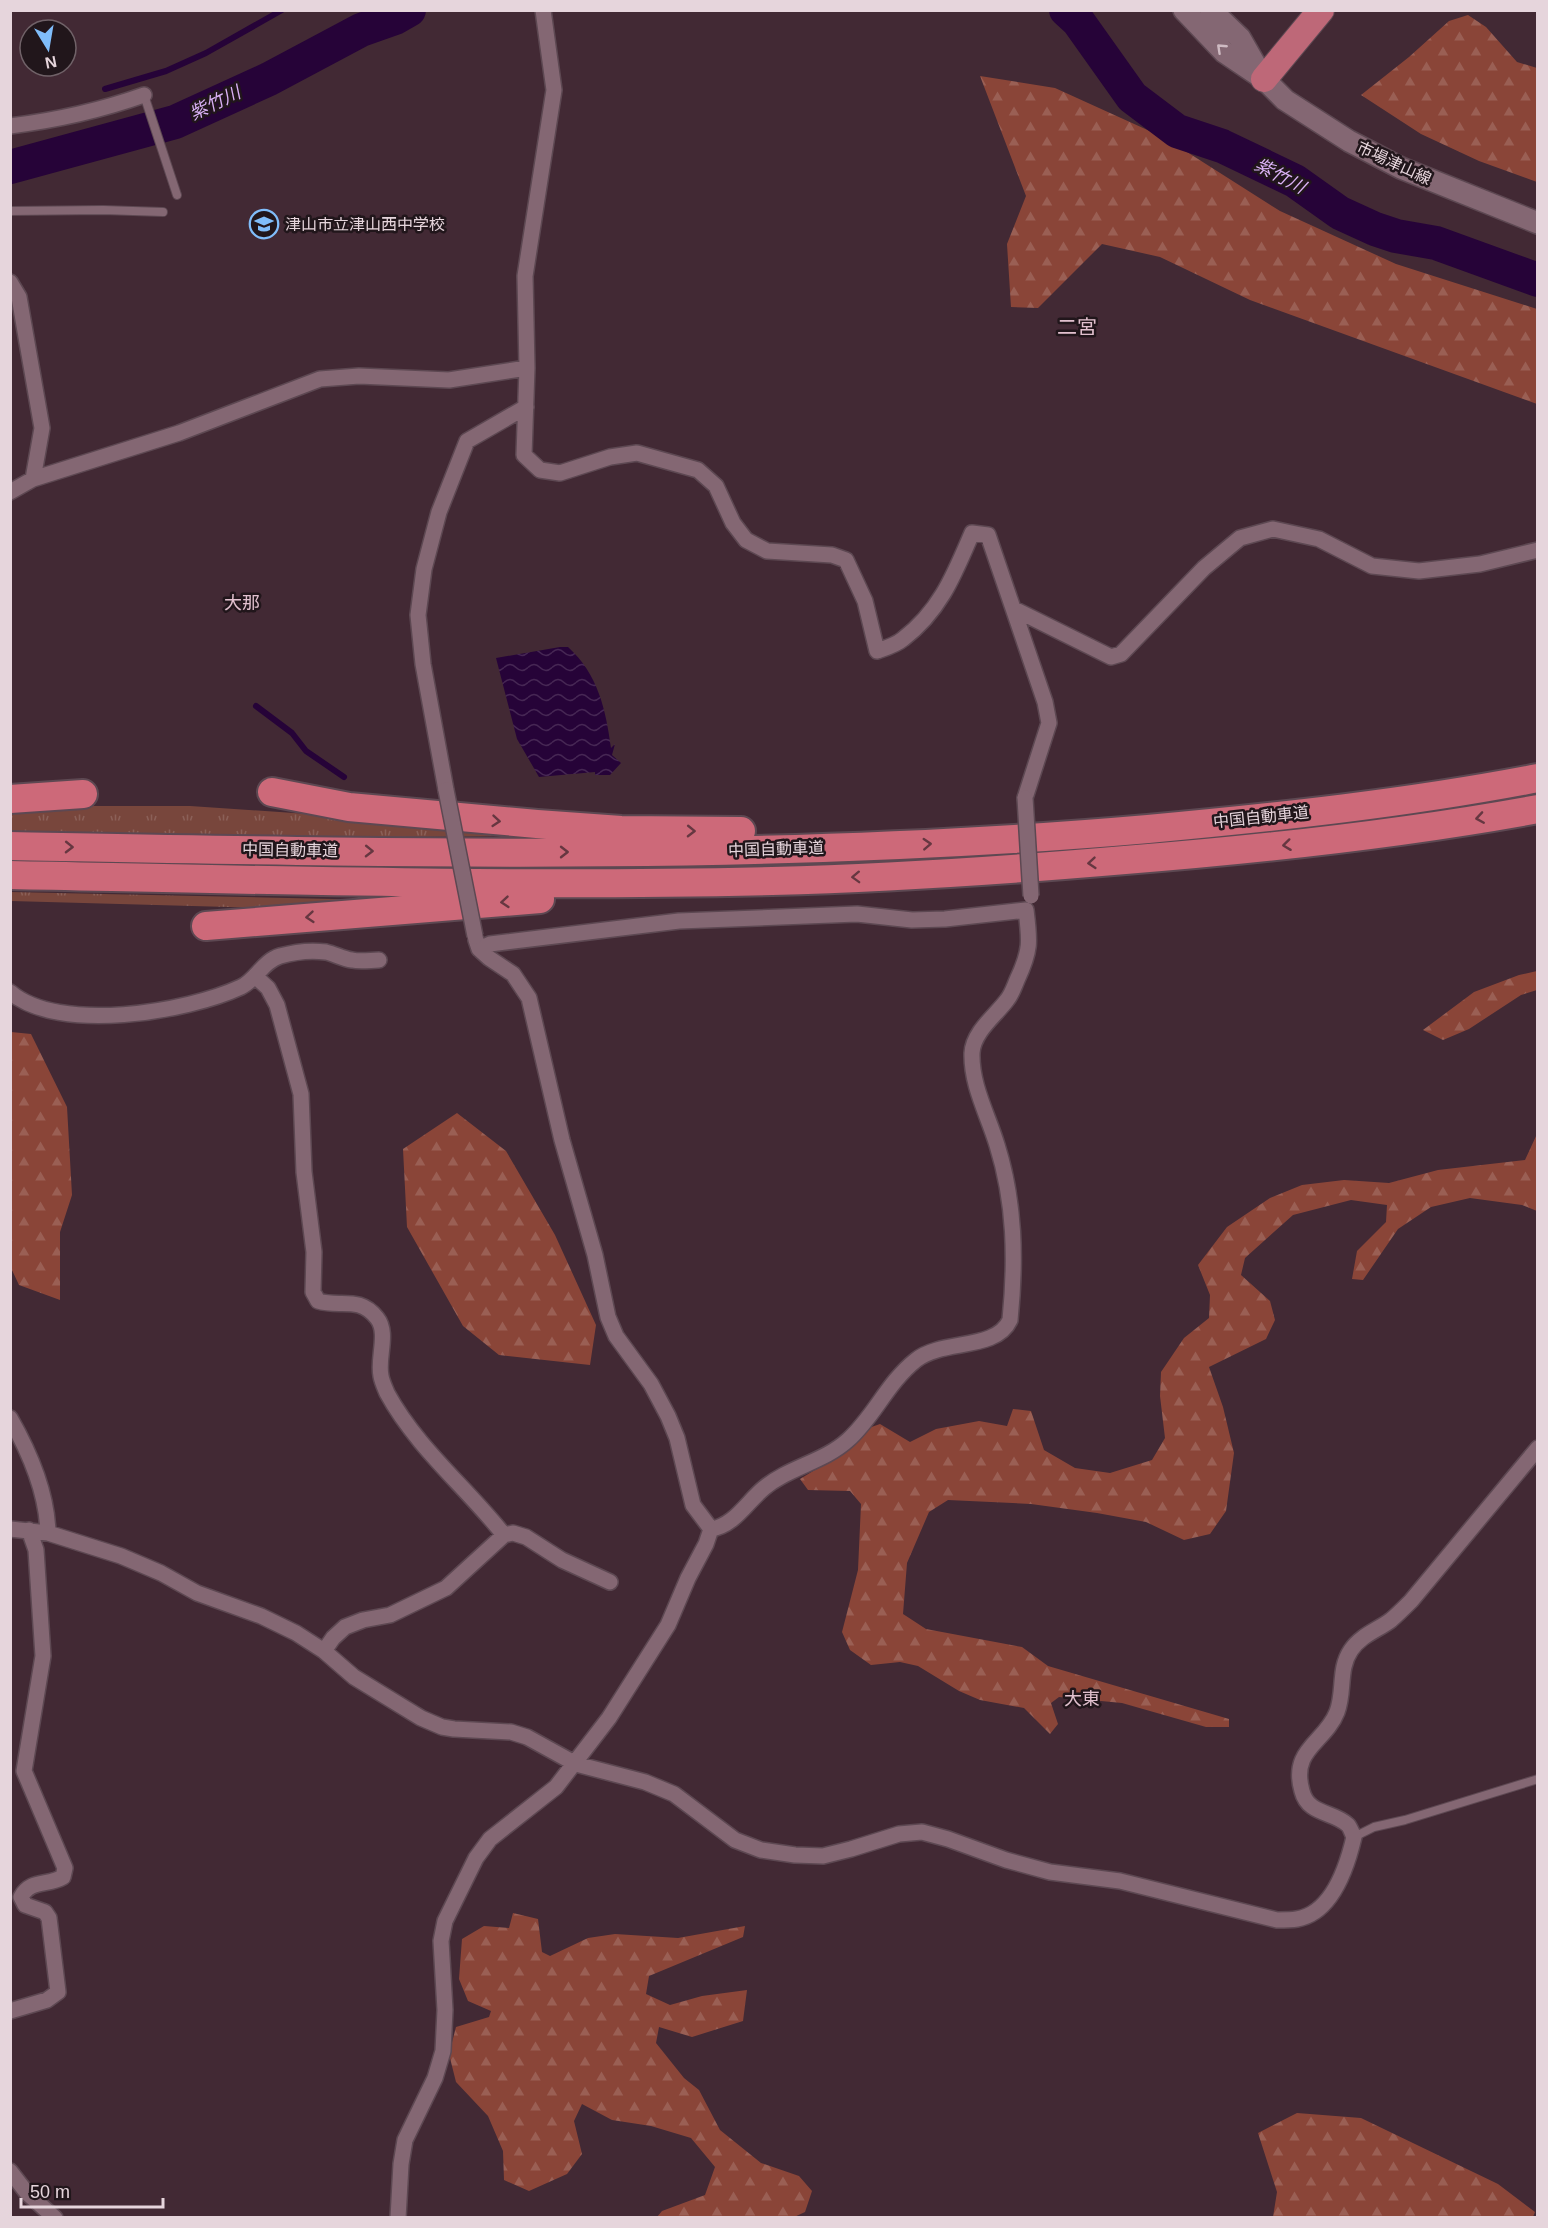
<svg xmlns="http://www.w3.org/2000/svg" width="1548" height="2228" font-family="Arial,'Noto Sans JP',sans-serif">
  <defs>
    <pattern id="grass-tufts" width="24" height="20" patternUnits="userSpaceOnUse" patternTransform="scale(1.5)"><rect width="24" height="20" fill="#78463c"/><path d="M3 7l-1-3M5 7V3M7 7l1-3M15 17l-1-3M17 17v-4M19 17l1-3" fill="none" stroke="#8b6058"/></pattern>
    <pattern id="forest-firs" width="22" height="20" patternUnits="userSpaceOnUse" patternTransform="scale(1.5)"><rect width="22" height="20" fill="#8a4538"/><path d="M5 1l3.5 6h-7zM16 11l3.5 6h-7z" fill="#9a5f54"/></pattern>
    <pattern id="water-waves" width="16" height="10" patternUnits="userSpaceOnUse" patternTransform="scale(1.5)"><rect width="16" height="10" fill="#260338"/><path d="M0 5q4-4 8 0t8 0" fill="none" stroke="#462754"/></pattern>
  </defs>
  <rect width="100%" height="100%" fill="#422934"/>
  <!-- grass -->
  <path fill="url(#grass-tufts)" d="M 77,806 L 190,806 L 337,816 L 519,836 L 395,837 L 11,832 L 10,808 Z
    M 10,892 L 379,900 L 268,908 L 11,901 Z"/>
  <!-- forest -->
  <path fill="url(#forest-firs)" d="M 1468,15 L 1486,27 L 1517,62 L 1537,68 L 1537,182 L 1479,161 L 1421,134 L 1361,95 L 1409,57 L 1449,21 Z
    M 980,76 L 1055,88 L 1165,138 L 1280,211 L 1396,264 L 1537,309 L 1537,404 L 1250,300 L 1160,257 L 1102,244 L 1038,308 L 1011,307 L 1007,244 L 1026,196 Z
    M 1537,971 L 1537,990 L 1521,995 L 1469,1029 L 1443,1040 L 1423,1030 L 1474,992 L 1519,975 Z
    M 11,1032 L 31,1034 L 67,1107 L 72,1195 L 60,1232 L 60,1300 L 19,1285 L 11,1268 Z
    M 457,1113 L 506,1151 L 555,1235 L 596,1325 L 590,1365 L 499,1355 L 463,1326 L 407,1227 L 403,1149 Z
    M 1537,1134 L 1537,1211 L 1522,1205 L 1470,1198 L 1431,1207 L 1398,1229 L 1363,1280 L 1352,1279 L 1357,1251 L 1386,1222 L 1387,1205 L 1351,1200 L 1293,1215 L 1245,1258 L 1241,1275 L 1270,1301 L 1275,1320 L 1266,1339 L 1209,1367 L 1223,1407 L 1234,1453 L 1226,1511 L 1210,1534 L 1184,1540 L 1146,1522 L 1097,1513 L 1031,1504 L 948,1500 L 929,1512 L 907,1563 L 903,1614 L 926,1629 L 1022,1647 L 1048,1666 L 1229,1719 L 1229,1727 L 1206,1727 L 1122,1703 L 1059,1697 L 1051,1703 L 1058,1724 L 1050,1734 L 1024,1708 L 980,1700 L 959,1691 L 918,1666 L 900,1662 L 871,1665 L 850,1650 L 842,1632 L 858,1570 L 861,1504 L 850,1491 L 808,1490 L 800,1479 L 836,1457 L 863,1430 L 880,1424 L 910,1442 L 936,1429 L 979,1421 L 1007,1426 L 1013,1409 L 1031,1411 L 1044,1450 L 1075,1468 L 1110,1473 L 1152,1460 L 1165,1438 L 1160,1396 L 1161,1372 L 1184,1338 L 1209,1318 L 1210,1295 L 1198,1265 L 1227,1227 L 1270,1198 L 1302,1185 L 1344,1180 L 1389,1183 L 1438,1170 L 1525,1160 Z
    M 513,1913 L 538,1919 L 542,1952 L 550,1956 L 588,1938 L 615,1934 L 678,1938 L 745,1926 L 743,1937 L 649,1976 L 646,1994 L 670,2005 L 702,1996 L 747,1990 L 743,2021 L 692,2037 L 659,2027 L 656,2043 L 684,2078 L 699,2090 L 720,2130 L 761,2163 L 799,2176 L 812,2191 L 805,2212 L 792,2218 L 657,2217 L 662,2211 L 705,2195 L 715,2167 L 691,2138 L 651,2126 L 612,2120 L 582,2104 L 574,2121 L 582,2154 L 567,2174 L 529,2191 L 504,2180 L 503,2151 L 488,2116 L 456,2082 L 449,2054 L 456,2027 L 489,2017 L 491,2011 L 468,2001 L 459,1979 L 462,1939 L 484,1926 L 509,1928 Z
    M 1297,2113 L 1361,2118 L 1498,2184 L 1535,2212 L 1533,2217 L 1273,2217 L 1277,2192 L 1258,2133 Z"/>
  <!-- water -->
  <path fill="url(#water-waves)" d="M 560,647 L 568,647 C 598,674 606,710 611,748 L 615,744 L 612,755 L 621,763 L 610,775 L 595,775 L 595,772 L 539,777 L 517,739 L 496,658 Z"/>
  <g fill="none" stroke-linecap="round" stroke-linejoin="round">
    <!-- stream -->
    <path stroke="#260338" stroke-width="6" d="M 105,89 L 166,71 L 206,53 L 282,10
      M 256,706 L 292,733 L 306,751 L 344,777"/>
    <!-- river -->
    <path stroke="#260338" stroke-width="34" d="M 1066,10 L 1078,21 L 1132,97 L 1177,131 L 1222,146 L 1295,181 L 1340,213 L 1375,229 L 1396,236 L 1436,243 L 1538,280
      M 10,167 L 175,122 L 269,79 L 361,30 L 395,18 L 409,10"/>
    <!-- service casing -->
    <g stroke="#5d4852" stroke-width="10">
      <path id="service" d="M 144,95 L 177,195
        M 10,211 L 103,210 L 163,212
        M 1354,1837 L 1374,1827 L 1405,1820 L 1538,1779"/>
    </g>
    <!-- minor casing -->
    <g stroke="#5d4852" stroke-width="18">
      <path id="minor" d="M 543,10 L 554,90 L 525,276 L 527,368 L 524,455 L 540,470 L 560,473 L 610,457 L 637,453 L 698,470 L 716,486 L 733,523 L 746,540 L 767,551 L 832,555 L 846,560 L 865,601 L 877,651 C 886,648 896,645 903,639 C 940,611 954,575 972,533 L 988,535 L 1045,702 L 1049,723 L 1025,798
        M 10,126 C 58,120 99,111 144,95
        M 10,282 L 19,297 L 42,428 L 33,479 L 10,492
        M 33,479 L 179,433 L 320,379 L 359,376 L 449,380 L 527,368
        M 1014,609 L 1111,657 L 1121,654 L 1204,568 L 1240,538 L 1273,529 L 1319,539 L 1372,566 L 1419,571 L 1480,564 L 1538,550
        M 446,790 L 423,664 L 418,615 L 424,569 L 439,512 L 467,441 L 526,407
        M 476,940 L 479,949 L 489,958 L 513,974 L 529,998 L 562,1140 L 595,1255 L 608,1317 L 616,1336 L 651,1384 L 668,1416 L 677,1438 L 693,1505 L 711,1529
        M 479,949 L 490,944 L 679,921 L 857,914 L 912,920 L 945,919 L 1026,910 C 1030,942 1031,950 1017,980 C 1014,987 1012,994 1007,1000 C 996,1015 973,1032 972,1053 C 971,1085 988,1115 997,1145 C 1015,1202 1016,1260 1010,1320 C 996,1351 942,1339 916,1360 C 887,1383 874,1417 848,1440 C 824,1462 789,1467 764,1488 C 747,1502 734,1526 711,1529
        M 255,976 L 268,988 L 277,1005 L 301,1094 L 304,1172 L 314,1252 L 313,1292 L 318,1301 C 340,1308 359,1295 377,1318 C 389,1333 377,1358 381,1376 C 382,1382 385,1388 387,1393 C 417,1448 466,1487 504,1535
        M 10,992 C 59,1034 187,1012 241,987 C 256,980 263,961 280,956 C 294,952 311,950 326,952 C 335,954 343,959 352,960 C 361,962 371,960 379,960
        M 10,1418 C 30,1453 47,1493 48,1533
        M 10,1529 L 48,1533 L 121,1556 L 161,1573 L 197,1593 L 261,1616 L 296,1633 L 324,1651 L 354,1677 L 421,1718 L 442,1727 L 454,1729 L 511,1732 L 527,1737 L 576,1764 L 645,1782 L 674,1794 L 735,1840 L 761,1850 L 795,1855 L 823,1856 L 851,1849 L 899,1834 L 922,1832 L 948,1839 L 1006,1860 L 1050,1872 L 1120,1881 L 1277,1920 C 1284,1920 1291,1920 1297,1919 C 1332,1913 1347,1867 1354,1837 C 1352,1833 1350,1827 1348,1825 C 1333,1811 1308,1815 1302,1791 C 1290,1749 1325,1743 1337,1712 C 1345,1691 1338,1669 1351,1650 C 1361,1635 1378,1630 1391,1620 C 1398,1614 1405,1607 1411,1601 L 1538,1448
        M 324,1651 L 333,1638 L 345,1627 L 363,1620 L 390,1615 L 446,1588 L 504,1535 L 513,1533 L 526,1537 L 562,1560 L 610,1582
        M 10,2011 L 47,2000 L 58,1992 L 49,1918 L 45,1912 L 25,1905 L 21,1897 C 30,1879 48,1886 63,1877 L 65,1868 L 24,1771 L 43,1656 L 36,1550 L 29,1530
        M 10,2171 L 27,2193 L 55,2218
        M 398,2218 L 401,2164 L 405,2140 L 435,2078 L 443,2051 L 445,2010 L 441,1941 L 445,1921 L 476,1858 L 490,1839 L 556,1787 L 609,1718 L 668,1625 L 688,1578 L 706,1544 L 711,1529"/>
    </g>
    <!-- secondary casing -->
    <g stroke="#5d4852" stroke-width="24">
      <path id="secondary" d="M 1184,10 L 1224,52 L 1264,79 L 1285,100 L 1349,141 L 1401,168 L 1538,223
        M 1211,10 L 1240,38 L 1260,73"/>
    </g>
    <!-- trunk casing -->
    <g stroke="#5d4852" stroke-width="28">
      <path id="trunk" d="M 1264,79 L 1321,10"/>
    </g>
    <!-- motorway casing -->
    <g stroke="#5d4852" stroke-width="32">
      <path id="motorway" d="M 272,792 L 349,807 L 537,824 L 621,830 L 741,831
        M 10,799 L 83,794
        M 10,846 C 390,853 770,862 1148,829 C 1278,817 1409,803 1538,778
        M 10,875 C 264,880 518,887 772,881 C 890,878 1008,870 1125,860 C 1263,849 1402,834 1538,809
        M 206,926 L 540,899"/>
    </g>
    <!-- service -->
    <use href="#service" stroke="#846773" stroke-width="8"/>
    <!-- minor -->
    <use href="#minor" stroke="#846773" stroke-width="15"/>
    <!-- secondary -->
    <use href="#secondary" stroke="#846773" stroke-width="21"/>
    <!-- trunk -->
    <use href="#trunk" stroke="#be6878" stroke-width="26"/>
    <!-- motorway -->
    <use href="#motorway" stroke="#cd6979" stroke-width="28"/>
    <!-- minor-bridge casing -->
    <g stroke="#5d4852" stroke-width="18" stroke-linecap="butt">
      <path id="minor-bridge" d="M 446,790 L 475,936
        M 1025,798 L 1031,896"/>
    </g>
    <!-- minor-bridge -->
    <use href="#minor-bridge" stroke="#846773" stroke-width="15"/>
  </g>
  <!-- one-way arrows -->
  <defs><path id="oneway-chevron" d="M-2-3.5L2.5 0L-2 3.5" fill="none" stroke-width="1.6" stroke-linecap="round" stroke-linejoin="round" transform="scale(1.5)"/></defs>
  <use stroke="#cebac2" href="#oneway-chevron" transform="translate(1221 48) rotate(-137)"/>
  <g stroke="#663741">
    <use href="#oneway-chevron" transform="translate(1480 818) rotate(171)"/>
    <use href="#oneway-chevron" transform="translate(496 821) rotate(5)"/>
    <use href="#oneway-chevron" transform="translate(691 831) rotate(1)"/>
    <use href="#oneway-chevron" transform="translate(927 844) rotate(-3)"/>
    <use href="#oneway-chevron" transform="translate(1287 845) rotate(173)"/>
    <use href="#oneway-chevron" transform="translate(69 847) rotate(1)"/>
    <use href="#oneway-chevron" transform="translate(369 851) rotate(1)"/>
    <use href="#oneway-chevron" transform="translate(564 852)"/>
    <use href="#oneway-chevron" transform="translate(1092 863) rotate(175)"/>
    <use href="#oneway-chevron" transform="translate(856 877) rotate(178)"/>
    <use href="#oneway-chevron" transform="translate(505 902) rotate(175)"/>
    <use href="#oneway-chevron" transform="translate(310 917) rotate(175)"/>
  </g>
  <!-- icons -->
  <defs>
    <g id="school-ring" transform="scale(1.5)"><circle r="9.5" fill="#21161b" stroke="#80bdfa" stroke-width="1.5"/><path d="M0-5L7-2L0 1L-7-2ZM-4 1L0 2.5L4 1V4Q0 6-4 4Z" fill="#80bdfa"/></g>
  </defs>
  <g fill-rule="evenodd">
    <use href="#school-ring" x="264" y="224"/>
  </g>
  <g text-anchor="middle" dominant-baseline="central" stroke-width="5" stroke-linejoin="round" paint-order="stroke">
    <!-- street labels -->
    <g font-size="16" fill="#e6d5dc" stroke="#21161b">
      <text transform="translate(1394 163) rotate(25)">市場津山線</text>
      <text transform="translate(1261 817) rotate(-6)">中国自動車道</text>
      <text transform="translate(776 849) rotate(-2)">中国自動車道</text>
      <text transform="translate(290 850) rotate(1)">中国自動車道</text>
    </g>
    <!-- poi labels -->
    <g font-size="16" fill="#e6d5dc" stroke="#21161b" text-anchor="start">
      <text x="285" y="224">津山市立津山西中学校</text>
    </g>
    <!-- water labels -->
    <g font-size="18" font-style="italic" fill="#d9b1f5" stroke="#21161b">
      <text transform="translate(215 103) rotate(-26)">紫竹川</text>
      <text transform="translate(1280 176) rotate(28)">紫竹川</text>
    </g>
    <!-- neighbourhood labels -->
    <g font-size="18" fill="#e1c0ce" stroke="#21161b">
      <text x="242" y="603">大那</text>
      <text x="1082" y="1699">大東</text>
    </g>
    <!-- quarter labels -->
    <g font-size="20" fill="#e1c0ce" stroke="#21161b">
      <text x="1077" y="327">二宮</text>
    </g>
  </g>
  <!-- border -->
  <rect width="1548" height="2228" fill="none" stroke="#e6d5dc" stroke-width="24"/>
  <!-- north arrow -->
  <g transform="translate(48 48) rotate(169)"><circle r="28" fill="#21161b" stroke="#706268" stroke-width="1.5"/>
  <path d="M0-4.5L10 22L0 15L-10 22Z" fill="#80bdfa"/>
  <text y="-9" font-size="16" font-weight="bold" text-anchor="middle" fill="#e6d5dc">N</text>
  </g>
  <!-- scale -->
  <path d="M21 2198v9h142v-9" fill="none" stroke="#e6d5dc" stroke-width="3"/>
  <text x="30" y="2198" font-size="18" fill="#e6d5dc" stroke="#21161b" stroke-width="4.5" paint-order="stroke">50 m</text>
</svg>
